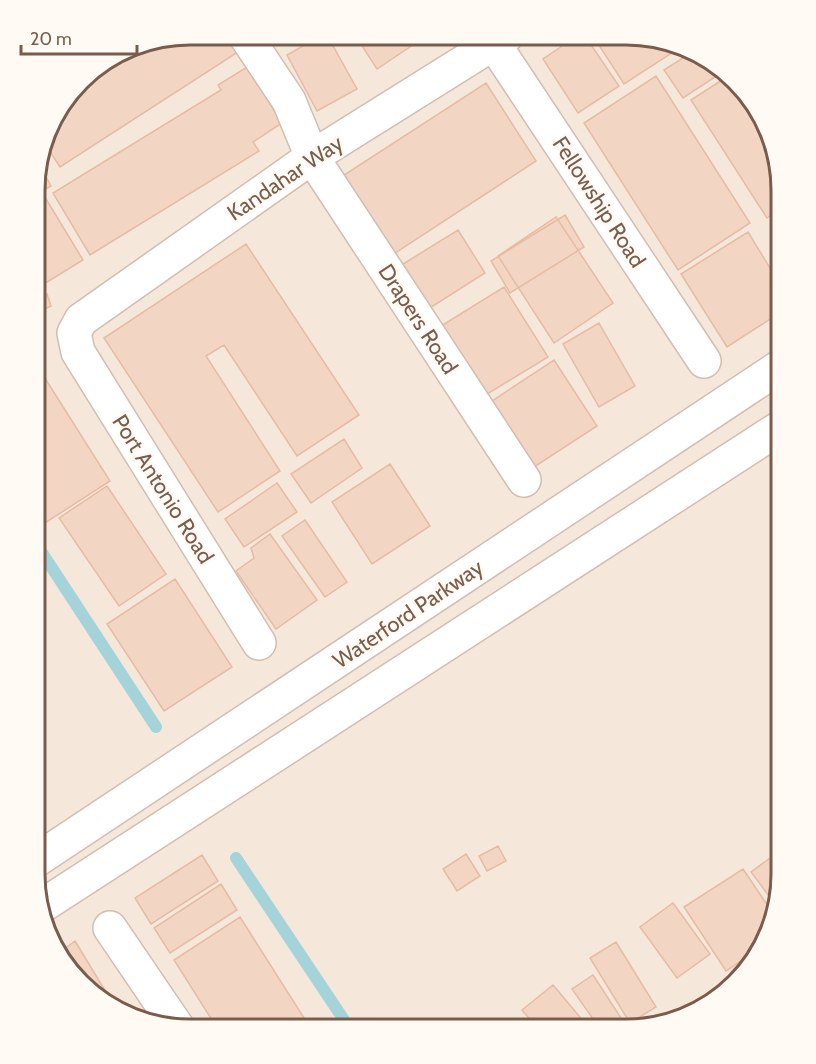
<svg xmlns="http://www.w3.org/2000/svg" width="816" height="1064" font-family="Cabin,sans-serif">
  <rect width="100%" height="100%" fill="#fdf6ec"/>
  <!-- residential -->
  <path fill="#f5e8da" d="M 190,35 L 646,36 L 720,66 L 765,121 L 781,190 L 781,884 L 755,960 L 695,1013 L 626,1029 L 170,1028 L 103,1003 L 51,943 L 35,874 L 36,170 L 55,113 L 88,73 L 140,43 Z"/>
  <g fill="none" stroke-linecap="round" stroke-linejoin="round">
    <!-- stream -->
    <path stroke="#a5d3da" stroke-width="12" d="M 35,542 L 156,727
      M 236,858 L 350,1029"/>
  </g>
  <!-- building -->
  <path fill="#f3d5c3" stroke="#e6bba3" stroke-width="1.5" d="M 190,34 L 231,35 L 241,50 L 60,167 L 45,144 L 55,113 L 88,73 L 140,43 Z
    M 322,35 L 327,35 L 357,89 L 317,111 L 287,55 Z
    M 355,35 L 426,35 L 426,36 L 377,69 Z
    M 577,36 L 585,36 L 619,86 L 578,113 L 543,59 Z
    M 593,36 L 646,36 L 678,49 L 624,84 Z
    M 689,54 L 720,66 L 724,71 L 683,98 L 664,70 Z
    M 247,67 L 282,123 L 253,142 L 259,151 L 90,255 L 53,193 L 221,90 L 218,85 Z
    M 656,76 L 750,223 L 678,270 L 584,123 Z
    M 728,76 L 765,121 L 781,190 L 781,208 L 767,218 L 691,100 Z
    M 486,83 L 536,161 L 389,257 L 338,179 Z
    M 38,162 L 51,186 L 36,195 L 36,170 Z
    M 46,199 L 83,260 L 36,289 L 36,206 Z
    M 565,215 L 584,247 L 510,293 L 491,261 Z
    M 556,217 L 613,303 L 554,343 L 498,256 Z
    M 458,230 L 485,273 L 422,313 L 395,269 Z
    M 748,232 L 781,286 L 781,312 L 727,347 L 681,274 Z
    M 246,244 L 359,415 L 297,456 L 224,345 L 206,356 L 280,471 L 218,512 L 104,338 Z
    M 504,287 L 548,357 L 484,396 L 441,326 Z
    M 47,294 L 51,306 L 36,313 L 36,299 Z
    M 599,323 L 635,386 L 599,407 L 563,344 Z
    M 554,360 L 597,426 L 528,471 L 486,405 Z
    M 36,364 L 110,481 L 45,523 L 35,507 Z
    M 344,439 L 362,468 L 311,503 L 291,474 Z
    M 390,464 L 430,526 L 372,564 L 332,502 Z
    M 277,483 L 297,512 L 244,547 L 225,519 Z
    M 107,486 L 166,574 L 119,606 L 59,518 Z
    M 305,520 L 347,582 L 325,597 L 282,536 Z
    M 270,534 L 317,600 L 276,629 L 236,571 L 254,558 L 251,548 Z
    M 175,579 L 232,667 L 164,711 L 107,624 Z
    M 498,846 L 506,861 L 487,871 L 479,856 Z
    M 781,850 L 781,884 L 775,904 L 751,872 Z
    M 466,854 L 480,876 L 457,891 L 443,869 Z
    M 202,855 L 218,881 L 151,924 L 135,898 Z
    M 743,869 L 772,912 L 759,949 L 726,971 L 684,907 Z
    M 221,884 L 237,910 L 170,953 L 154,928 Z
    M 673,903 L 710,954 L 677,978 L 640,927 Z
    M 240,917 L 311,1029 L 217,1028 L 174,960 Z
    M 75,941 L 115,1007 L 103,1003 L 59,953 Z
    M 616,942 L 656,1007 L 630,1023 L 590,958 Z
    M 593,975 L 621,1018 L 604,1029 L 600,1029 L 572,989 Z
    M 553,985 L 590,1029 L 538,1029 L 522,1010 Z"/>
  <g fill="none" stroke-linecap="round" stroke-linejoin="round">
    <!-- minor casing -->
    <g stroke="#d1beb0" stroke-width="36">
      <path id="minor" d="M 245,35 L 289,101 L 312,157 L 524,480
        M 494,44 L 704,361
        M 259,643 L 78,352 L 74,333 L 81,320 L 312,157 L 507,35
        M 35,861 L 781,366
        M 42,906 L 781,427
        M 110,928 L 178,1028"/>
    </g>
    <!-- minor -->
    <use href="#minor" stroke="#fff" stroke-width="33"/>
  </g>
  <g text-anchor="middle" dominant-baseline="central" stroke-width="5" stroke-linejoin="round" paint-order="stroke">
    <!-- street labels -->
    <g font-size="22" fill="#7a5c4d" stroke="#fffaf3">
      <text transform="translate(285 178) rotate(-34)">Kandahar Way</text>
      <text transform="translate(599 202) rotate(57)">Fellowship Road</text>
      <text transform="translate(418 319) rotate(57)">Drapers Road</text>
      <text transform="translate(163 489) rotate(58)">Port Antonio Road</text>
      <text transform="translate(408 614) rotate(-34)">Waterford Parkway</text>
    </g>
  </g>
  <!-- crop -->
  <path d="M0 0H816V1064H0ZM190 45H626A145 145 0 0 1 771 190V874A145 145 0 0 1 626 1019H190A145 145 0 0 1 45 874V190A145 145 0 0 1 190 45Z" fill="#fffaf3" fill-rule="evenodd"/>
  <path fill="none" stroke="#7a5c4d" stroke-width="3" d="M190 45H626A145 145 0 0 1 771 190V874A145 145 0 0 1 626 1019H190A145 145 0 0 1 45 874V190A145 145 0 0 1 190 45Z"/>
  <!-- scale -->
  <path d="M21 45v9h116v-9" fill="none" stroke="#7a5c4d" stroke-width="3"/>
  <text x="30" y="45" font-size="18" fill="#7a5c4d" stroke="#fffaf3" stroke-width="4.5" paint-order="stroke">20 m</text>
</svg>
